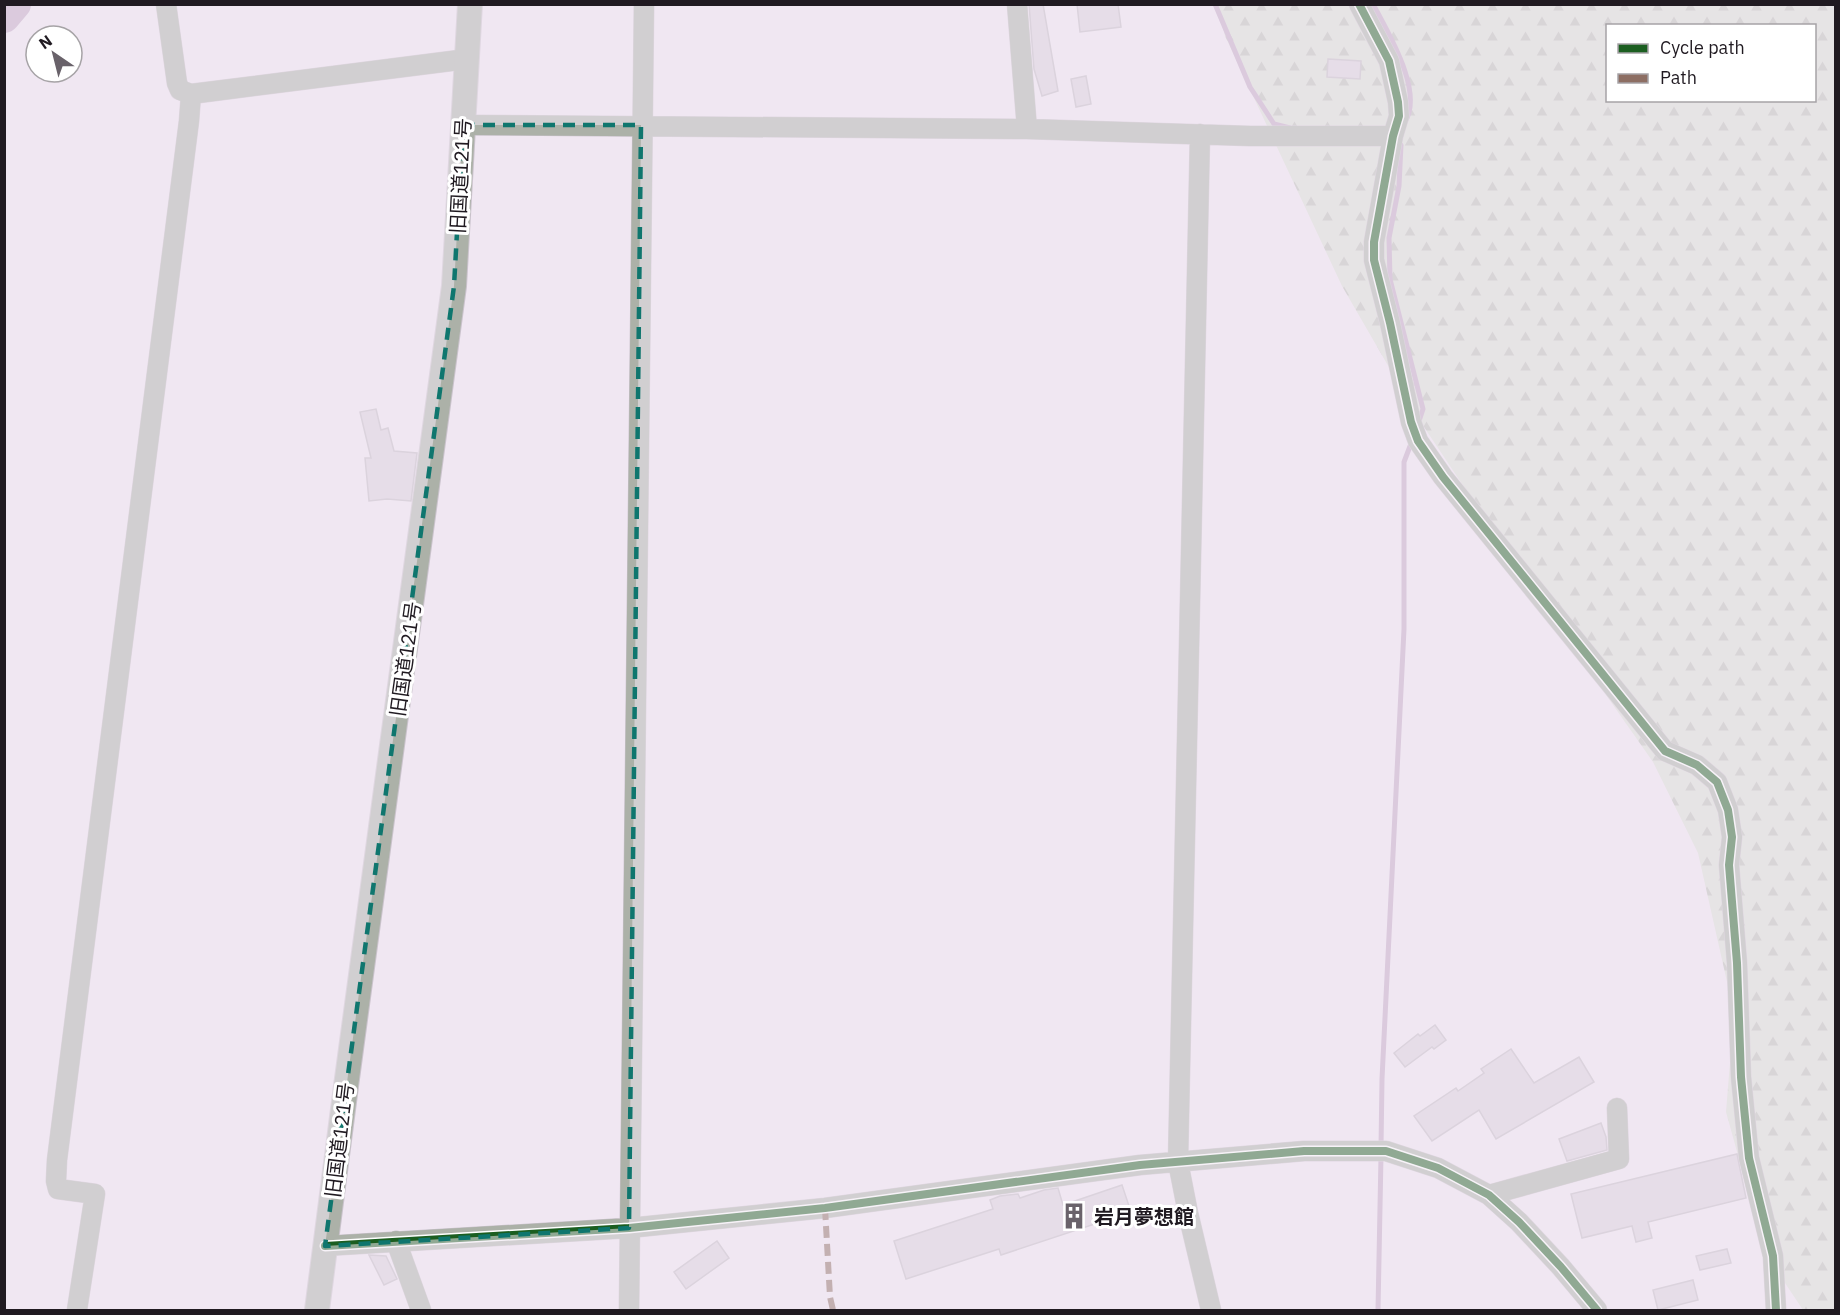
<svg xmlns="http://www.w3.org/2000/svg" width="1840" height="1315" font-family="'IBM Plex Sans','Noto Sans JP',sans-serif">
  <defs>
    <pattern id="forest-firs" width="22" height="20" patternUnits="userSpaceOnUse" patternTransform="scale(1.5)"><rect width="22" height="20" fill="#dadfd5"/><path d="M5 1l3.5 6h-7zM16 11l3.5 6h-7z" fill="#bbbfb7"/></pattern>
  </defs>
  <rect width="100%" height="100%" fill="#f0e7f2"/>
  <!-- forest -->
  <path fill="url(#forest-firs)" fill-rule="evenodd" d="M 1217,5 L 1835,5 L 1835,1310 L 1803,1310 L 1765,1253 L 1726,1112 L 1734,1013 L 1698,853 L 1653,762 L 1538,598 L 1420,421 L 1342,286 L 1225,36 ZM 1608,26 L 1814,26 L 1814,100 L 1608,100 Z"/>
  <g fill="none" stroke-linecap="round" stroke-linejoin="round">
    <!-- stream -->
    <path stroke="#c0a7c4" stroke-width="5" d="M 1215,4 L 1250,87 L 1274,124 L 1290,128
      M 1373,4 C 1388,33 1424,91 1405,122
      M 1401,145 L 1399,186 L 1389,238 L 1390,279 L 1423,409 L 1418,424
      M 1381,1147 L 1382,1079 L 1404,629 L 1404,462 L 1412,441
      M 1378,1310 L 1381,1156"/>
    <!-- river -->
    <path stroke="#c0a7c4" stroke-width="32" d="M 4,17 L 15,4"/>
  </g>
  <!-- building -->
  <path fill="#dad0dc" stroke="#c1bac3" stroke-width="1.5" d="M 1029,4 L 1043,4 L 1058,91 L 1042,96 L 1034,69 Z
    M 1077,4 L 1118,4 L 1121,27 L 1080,32 Z
    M 1328,59 L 1361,61 L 1360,79 L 1327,77 Z
    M 1086,76 L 1091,104 L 1076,107 L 1071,79 Z
    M 376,409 L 381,430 L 388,428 L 394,451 L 417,453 L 411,501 L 387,499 L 369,501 L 365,458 L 371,458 L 360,412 Z
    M 1435,1025 L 1446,1040 L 1434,1049 L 1432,1047 L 1405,1067 L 1394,1053 L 1418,1034 L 1420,1036 Z
    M 1511,1049 L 1534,1083 L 1579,1057 L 1594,1082 L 1496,1139 L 1479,1110 L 1432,1141 L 1414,1116 L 1456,1088 L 1458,1091 L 1484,1073 L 1481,1069 Z
    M 1601,1123 L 1606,1137 L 1607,1150 L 1567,1161 L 1559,1139 Z
    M 1737,1154 L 1746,1198 L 1648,1222 L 1652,1238 L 1636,1242 L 1632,1226 L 1582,1238 L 1571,1194 Z
    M 1122,1185 L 1131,1212 L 1001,1255 L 999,1249 L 906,1279 L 894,1241 L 993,1209 L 990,1200 L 1000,1196 L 1018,1194 L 1020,1198 L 1044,1190 L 1058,1188 L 1063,1205 Z
    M 717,1241 L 729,1258 L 686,1289 L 674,1272 Z
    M 1727,1249 L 1731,1263 L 1700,1270 L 1696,1256 Z
    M 369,1255 L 386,1256 L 397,1279 L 384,1285 Z
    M 1693,1280 L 1698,1300 L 1658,1310 L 1653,1290 Z"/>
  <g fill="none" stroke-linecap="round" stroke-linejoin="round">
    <!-- minor casing -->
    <g stroke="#cac3cc" stroke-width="21">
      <path id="minor" d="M 166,4 L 177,83 L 180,90 L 191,94 L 467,59
        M 1017,4 L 1027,129
        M 1359,4 L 1389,61 L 1398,102 L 1399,116 L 1393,136 L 1374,242 L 1374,260 L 1390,323 L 1411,422 L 1418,441 L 1443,477 L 1665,751 L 1697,765 L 1717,782 L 1728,810 L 1732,837 L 1729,865 L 1737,963 L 1741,1077 L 1749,1158 L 1773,1256 L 1776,1310
        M 463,125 L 1027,129 L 1250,136 L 1393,136
        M 1200,134 L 1178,1162 L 1188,1213 L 1211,1310
        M 1489,1195 L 1619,1159 L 1617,1108
        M 396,1241 L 421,1310
        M 325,1246 L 629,1228 L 825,1208 L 1140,1165 L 1304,1151 L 1386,1151 L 1438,1168 L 1489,1195 L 1519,1222 L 1561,1267 L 1597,1310
        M 77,1310 L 95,1194 L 58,1189 L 56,1181 L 57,1160 L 189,121 L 191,94
        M 629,1310 L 644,4"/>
    </g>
    <!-- tertiary casing -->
    <g stroke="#cac3cc" stroke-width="26">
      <path id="tertiary" d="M 317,1310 L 346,1086 L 454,286 L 470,4"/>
    </g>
    <!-- minor -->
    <use href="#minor" stroke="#acb1a8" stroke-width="20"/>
    <!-- tertiary -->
    <use href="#tertiary" stroke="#acb1a8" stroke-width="24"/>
    <!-- quiet -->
    <path stroke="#8d6e63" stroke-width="6" stroke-dasharray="12 6" stroke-linecap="butt" d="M 825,1208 L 830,1297 L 833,1310"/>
    <!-- cycleway casing -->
    <g stroke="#fff" stroke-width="11">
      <path id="cycleway" d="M 1359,4 L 1389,61 L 1398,102 L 1399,116 L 1393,136 L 1374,242 L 1374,260 L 1390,323 L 1411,422 L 1418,441 L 1443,477 L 1665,751 L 1697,765 L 1717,782 L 1728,810 L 1732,837 L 1729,865 L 1737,963 L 1741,1077 L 1749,1158 L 1773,1256 L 1776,1310
        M 325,1246 L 629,1228 L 825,1208 L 1140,1165 L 1304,1151 L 1386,1151 L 1438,1168 L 1489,1195 L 1519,1222 L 1561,1267 L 1597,1310"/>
    </g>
    <!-- cycleway -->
    <use href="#cycleway" stroke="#1b5e20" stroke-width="8"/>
  </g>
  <!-- marked area -->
  <path d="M0 0H1840V1315H0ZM 463,125 L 641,125 L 629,1228 L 325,1246 L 454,286 Z" fill="#f0e7f2" fill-opacity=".55" fill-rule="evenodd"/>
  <path fill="none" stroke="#0f766e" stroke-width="4.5" stroke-dasharray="12 8" stroke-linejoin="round" d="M 463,125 L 641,125 L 629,1228 L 325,1246 L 454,286 Z"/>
  <!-- icons -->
  <defs>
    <g id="building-bare" transform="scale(2.07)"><path d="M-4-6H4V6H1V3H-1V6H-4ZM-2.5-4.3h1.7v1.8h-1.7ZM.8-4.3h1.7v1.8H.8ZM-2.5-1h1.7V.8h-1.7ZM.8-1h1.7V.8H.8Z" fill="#69626a" stroke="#fff" stroke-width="2.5" paint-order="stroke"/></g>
  </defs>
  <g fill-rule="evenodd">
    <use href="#building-bare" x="1074" y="1216"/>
  </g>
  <g text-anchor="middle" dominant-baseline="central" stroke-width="6" stroke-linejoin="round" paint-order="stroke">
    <!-- street labels -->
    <g font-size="20" fill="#201a21" stroke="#fff">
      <text transform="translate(460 176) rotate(-87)">旧国道121号</text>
      <text transform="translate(405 659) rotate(-82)">旧国道121号</text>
      <text transform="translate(339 1140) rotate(-83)">旧国道121号</text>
    </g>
    <!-- poi labels -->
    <g font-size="20" font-weight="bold" fill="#201a21" stroke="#fff" text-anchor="start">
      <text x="1094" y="1216">岩月夢想館</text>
    </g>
  </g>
  <!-- border -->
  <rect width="1840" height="1315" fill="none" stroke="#201a21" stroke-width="12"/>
  <!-- legend -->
  <rect x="1606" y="24" width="210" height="78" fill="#ffffff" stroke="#a6a3a6" stroke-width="1.5"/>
  <rect x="1618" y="44" width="30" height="9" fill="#1b5e20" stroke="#a6a3a6" stroke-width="1.5"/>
  <text x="1660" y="54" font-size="18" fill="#201a21">Cycle path</text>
  <rect x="1618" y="74" width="30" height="9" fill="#8d6e63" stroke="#a6a3a6" stroke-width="1.5"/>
  <text x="1660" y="84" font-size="18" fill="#201a21">Path</text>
  <!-- north arrow -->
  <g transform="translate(54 54) rotate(325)"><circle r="28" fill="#ffffff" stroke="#a6a3a6" stroke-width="1.5"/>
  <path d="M0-4.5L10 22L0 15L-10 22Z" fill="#69626a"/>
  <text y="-9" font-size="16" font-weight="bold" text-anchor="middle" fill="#201a21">N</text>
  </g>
</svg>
